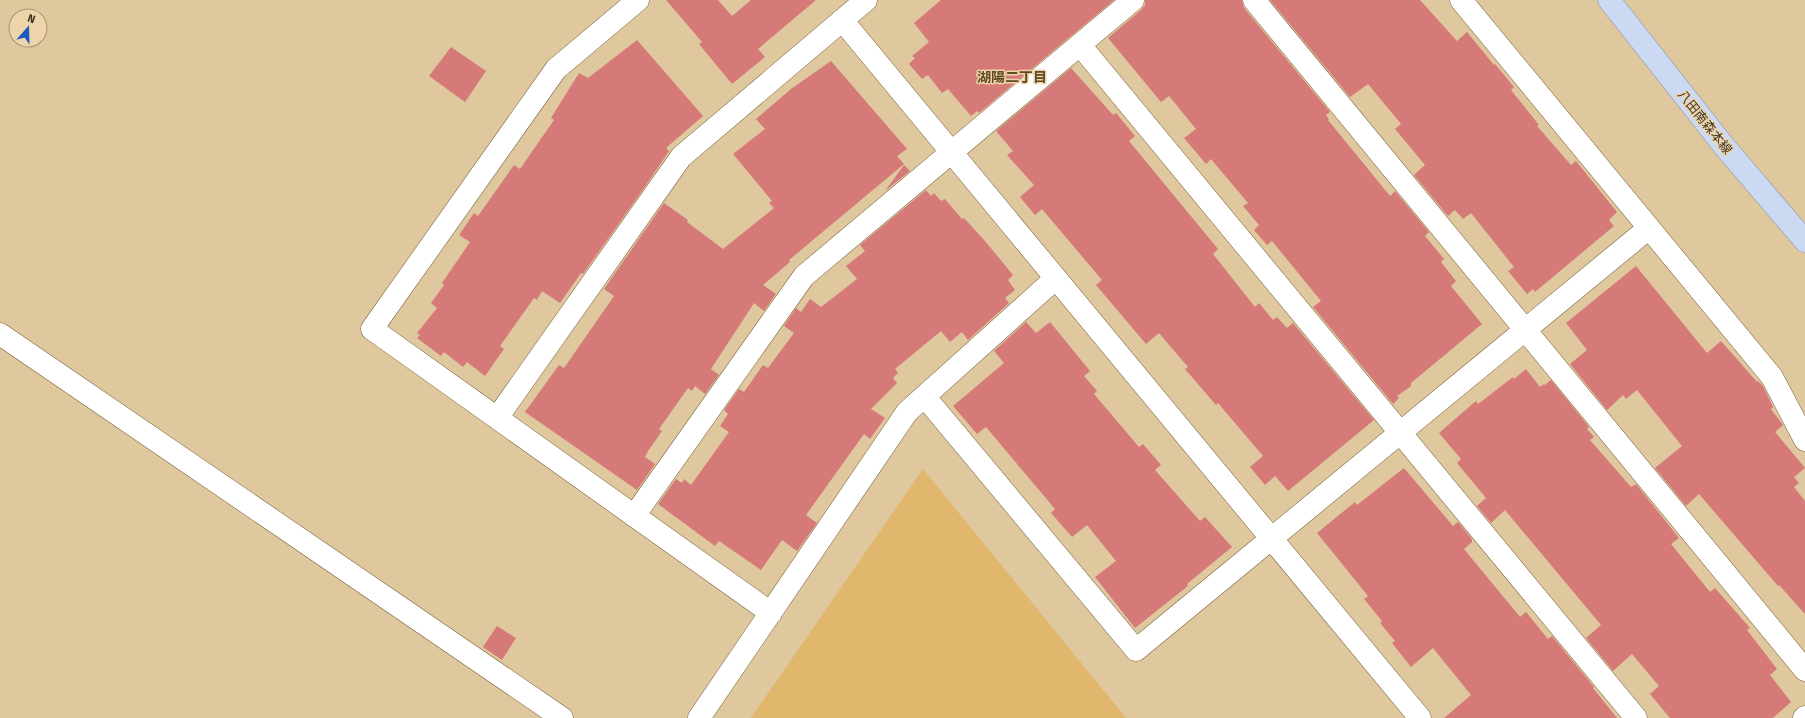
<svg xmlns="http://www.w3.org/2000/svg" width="1805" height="718" font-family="'Fira Sans','Noto Sans JP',sans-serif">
  <rect width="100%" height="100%" fill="#dfc79e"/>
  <!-- park -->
  <path fill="#e0b76c" d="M 923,469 L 1126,718 L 751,718 Z"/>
  <!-- building -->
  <path fill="#d57a79" d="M 666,0 L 718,0 L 732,16 L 751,0 L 816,0 L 758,49 L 765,57 L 732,84 L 699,44 L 702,42 Z
    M 941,0 L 1114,0 L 979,113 L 977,111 L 971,116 L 948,89 L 942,93 L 928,75 L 922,79 L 909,64 L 915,58 L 912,56 L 929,42 L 914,23 Z
    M 1145,0 L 1242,0 L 1244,8 L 1330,112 L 1326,115 L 1329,119 L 1328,120 L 1390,196 L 1395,191 L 1429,232 L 1425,236 L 1444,259 L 1441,262 L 1456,281 L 1451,286 L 1482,324 L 1411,383 L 1411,386 L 1397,396 L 1399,398 L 1393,404 L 1313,307 L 1321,301 L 1272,241 L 1267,245 L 1254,230 L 1259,225 L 1243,206 L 1248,203 L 1211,159 L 1206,164 L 1184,138 L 1196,129 L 1169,96 L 1161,102 L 1108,38 L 1141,10 L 1145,5 Z
    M 1270,0 L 1420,0 L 1457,41 L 1467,32 L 1494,65 L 1495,64 L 1514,87 L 1511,90 L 1539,125 L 1537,126 L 1571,165 L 1576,161 L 1617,212 L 1609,220 L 1614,226 L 1535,292 L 1533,289 L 1527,294 L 1508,271 L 1514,267 L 1471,213 L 1463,219 L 1455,210 L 1448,216 L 1414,175 L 1425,165 L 1395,129 L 1401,124 L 1368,84 L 1350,97 Z
    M 637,40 L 703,116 L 666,148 L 669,151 L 644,188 L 583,274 L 581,273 L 560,303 L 542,291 L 537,300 L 534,298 L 500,346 L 504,349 L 485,376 L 467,362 L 463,367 L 444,352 L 441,356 L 417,338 L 420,335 L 417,333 L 437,308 L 431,303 L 444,285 L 442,283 L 470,242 L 459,235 L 474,213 L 478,216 L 514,165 L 520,169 L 554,120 L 551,118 L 579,73 L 588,78 Z
    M 451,47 L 486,71 L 465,102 L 429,76 Z
    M 831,61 L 907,149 L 897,156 L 904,164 L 789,260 L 790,262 L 763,285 L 776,294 L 764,311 L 754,303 L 711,369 L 719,375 L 705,394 L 695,386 L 692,391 L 688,388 L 659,429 L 662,431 L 648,451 L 645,457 L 655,464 L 637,490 L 525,412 L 559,365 L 564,368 L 614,296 L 604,289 L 664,203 L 688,220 L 687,222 L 723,249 L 774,208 L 769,203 L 772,201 L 733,154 L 765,129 L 756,119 L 791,89 Z
    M 1071,68 L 1113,115 L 1116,113 L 1135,136 L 1129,141 L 1218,249 L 1213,254 L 1255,307 L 1259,303 L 1273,320 L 1277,317 L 1287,328 L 1293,323 L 1374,420 L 1288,491 L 1275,476 L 1265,485 L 1250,467 L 1263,456 L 1218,403 L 1216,405 L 1185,369 L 1188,367 L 1159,333 L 1146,344 L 1096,285 L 1102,280 L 1042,209 L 1035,215 L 1020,197 L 1034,185 L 1007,155 L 1013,151 L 996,131 Z
    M 904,165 L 910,171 L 885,191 Z
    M 926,190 L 931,196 L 934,193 L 941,201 L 945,199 L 962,219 L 964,218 L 985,241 L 1013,275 L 1008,280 L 1015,290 L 1005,298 L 1009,303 L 968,340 L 962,332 L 950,342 L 941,331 L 895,369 L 898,373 L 893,378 L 897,383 L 871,409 L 885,418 L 870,439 L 864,434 L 806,515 L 817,523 L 797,551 L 782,540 L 761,570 L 719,541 L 715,546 L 658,504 L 676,479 L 682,483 L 684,479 L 691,485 L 729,432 L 720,426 L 728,414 L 724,410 L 739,389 L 744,392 L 763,365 L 768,368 L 794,333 L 784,326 L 796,308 L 801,312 L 810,299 L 821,307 L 857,279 L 846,266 L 865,251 L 860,245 Z
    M 1636,266 L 1707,353 L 1721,341 L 1757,382 L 1758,381 L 1763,386 L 1773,407 L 1771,409 L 1783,425 L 1775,432 L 1805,468 L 1794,477 L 1799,483 L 1794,487 L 1805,501 L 1805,614 L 1779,585 L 1778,586 L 1699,494 L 1686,506 L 1655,468 L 1682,446 L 1637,390 L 1626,399 L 1623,395 L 1607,410 L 1570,364 L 1587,350 L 1566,323 Z
    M 1026,322 L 1036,333 L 1050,322 L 1090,371 L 1084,376 L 1097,391 L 1094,394 L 1139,447 L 1143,444 L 1161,465 L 1155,470 L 1200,521 L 1205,517 L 1232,547 L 1187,584 L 1188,586 L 1135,628 L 1095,577 L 1116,561 L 1087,525 L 1072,537 L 1051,513 L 1055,509 L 986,427 L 977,434 L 953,406 L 1004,363 L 994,351 Z
    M 1526,369 L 1540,387 L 1544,384 L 1545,385 L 1551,380 L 1589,427 L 1587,429 L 1594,437 L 1590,440 L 1631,487 L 1636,484 L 1679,538 L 1671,544 L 1710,592 L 1715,588 L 1750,628 L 1747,630 L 1777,669 L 1770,675 L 1791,702 L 1773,718 L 1670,718 L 1650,694 L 1659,686 L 1632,654 L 1613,671 L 1586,638 L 1601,625 L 1505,510 L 1491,523 L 1477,506 L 1486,498 L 1457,463 L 1461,459 L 1439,433 L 1476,401 L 1478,404 L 1513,377 L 1514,379 Z
    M 1404,468 L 1453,526 L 1458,522 L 1472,539 L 1472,542 L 1464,549 L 1520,617 L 1526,612 L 1548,639 L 1552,636 L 1594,687 L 1593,688 L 1617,718 L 1444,718 L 1471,695 L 1433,648 L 1411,667 L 1392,643 L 1395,641 L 1380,623 L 1382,621 L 1364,599 L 1368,596 L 1317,533 L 1355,502 L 1357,505 Z
    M 497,626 L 516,638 L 502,660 L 483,647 Z"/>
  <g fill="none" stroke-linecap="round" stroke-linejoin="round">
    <!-- minor casing -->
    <g stroke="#78623b" stroke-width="23">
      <path id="minor" d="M 638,0 L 556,69 L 372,329 L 771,613
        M 1254,0 L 1805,670
        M 1461,0 L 1772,377 L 1805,440
        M 842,20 L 1420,718
        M 1080,45 L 1636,718
        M 0,334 L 562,718
        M 925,397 L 1136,650 L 1649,228
        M 497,418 L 681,157 L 866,0
        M 634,516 L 804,276 L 1133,0
        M 699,718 L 907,412 L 1056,278
        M 1804,718 L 1805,717"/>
    </g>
    <!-- major casing -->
    <g stroke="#8390a5" stroke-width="23">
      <path id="major" d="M 1609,0 L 1724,146 L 1805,241"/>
    </g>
    <!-- minor -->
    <use href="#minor" stroke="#fff" stroke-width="22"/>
    <!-- major -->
    <use href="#major" stroke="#cbdaf2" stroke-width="22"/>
  </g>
  <g text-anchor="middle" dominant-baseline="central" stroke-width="3" stroke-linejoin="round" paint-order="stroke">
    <!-- street labels -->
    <g font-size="13" fill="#3f3525" stroke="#edd4aa">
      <text transform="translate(1705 122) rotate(51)">八田南森本線</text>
    </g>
    <!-- neighbourhood labels -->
    <g font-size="14" font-weight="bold" fill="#5f4a24" stroke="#edd4aa">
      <text x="1012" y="77">湖陽二丁目</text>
    </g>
  </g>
  <!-- north arrow -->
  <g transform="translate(28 28) rotate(20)"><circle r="19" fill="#edd4aa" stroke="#a79475"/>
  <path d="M0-3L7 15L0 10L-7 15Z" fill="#1c58c4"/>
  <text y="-6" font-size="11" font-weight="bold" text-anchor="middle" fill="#3f3525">N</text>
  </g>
</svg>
